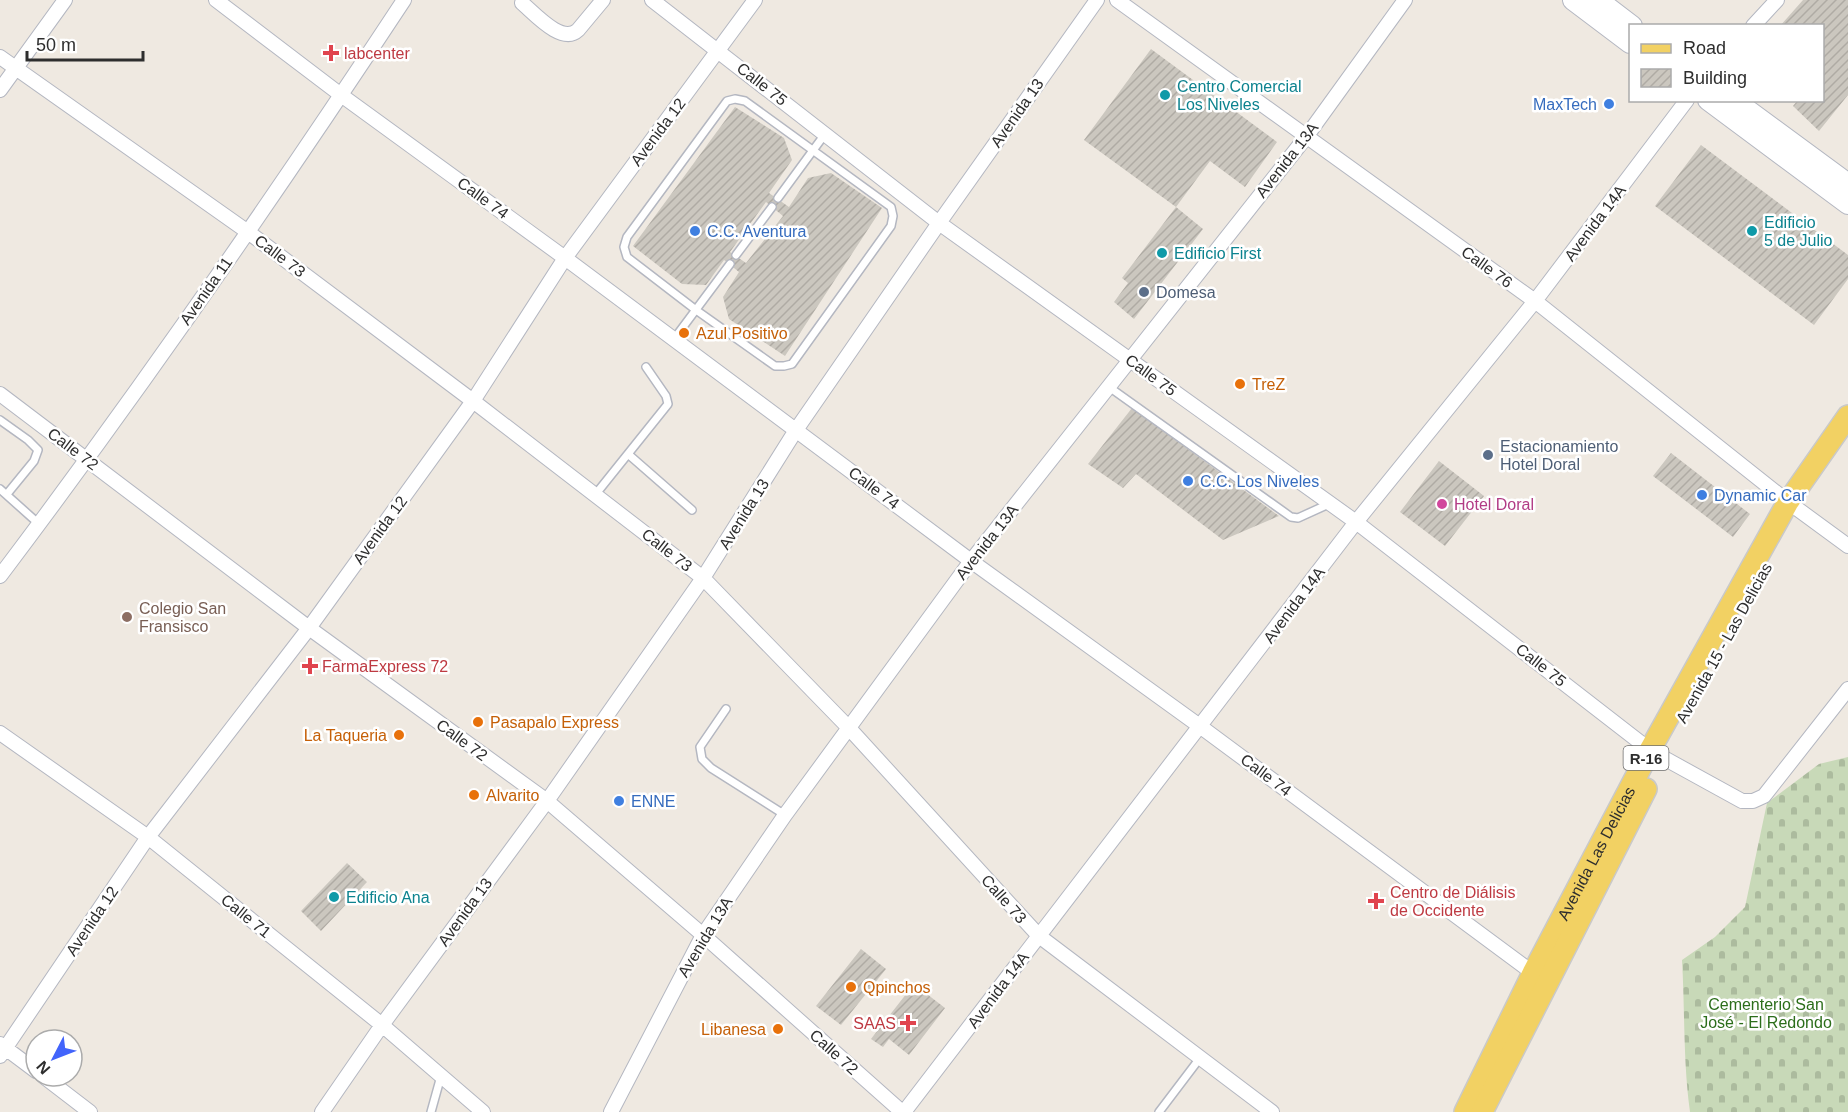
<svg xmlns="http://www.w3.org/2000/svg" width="1848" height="1112" font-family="Helvetica,sans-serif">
  <defs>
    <pattern id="cemetery-stones" width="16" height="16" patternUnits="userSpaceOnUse" patternTransform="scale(1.5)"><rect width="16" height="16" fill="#c8d9b8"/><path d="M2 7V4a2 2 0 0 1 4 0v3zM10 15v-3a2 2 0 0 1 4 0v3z" fill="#acbb9e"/></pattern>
    <pattern id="building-hatch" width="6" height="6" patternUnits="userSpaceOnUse" patternTransform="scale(1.5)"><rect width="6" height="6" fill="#cbc7bf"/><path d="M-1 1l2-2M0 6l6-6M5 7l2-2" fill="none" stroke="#afaba4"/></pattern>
  </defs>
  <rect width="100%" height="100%" fill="#efe9e1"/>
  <!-- cemetery -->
  <path fill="url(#cemetery-stones)" d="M 1848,757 L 1848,1112 L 1690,1112 C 1683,1062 1685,1011 1682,960 L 1715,937 L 1745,907 L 1767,803 L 1819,764 Z"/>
  <!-- building -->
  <path fill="url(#building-hatch)" fill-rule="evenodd" d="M 1803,0 L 1848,0 L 1848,95 L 1819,131 L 1793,106 L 1798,100 L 1822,100 L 1822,26 L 1780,26 Z
    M 1151,49 L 1277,142 L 1245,187 L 1210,161 L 1176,207 L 1084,140 Z
    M 735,107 L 784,138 L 792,160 L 769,193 L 789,207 L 808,178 L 831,173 L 882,208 L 785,356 L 729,319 L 723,297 L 739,272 L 724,260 L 706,285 L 682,284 L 633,246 ZM 766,202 L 783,216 L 746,263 L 730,252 Z
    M 1701,145 L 1848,255 L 1848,279 L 1814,325 L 1655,206 Z
    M 1176,207 L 1203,229 L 1134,319 L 1114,302 L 1128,283 L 1122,278 Z
    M 1132,408 L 1279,516 L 1223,540 L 1136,474 L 1123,488 L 1088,464 Z
    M 1671,453 L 1750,514 L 1733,537 L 1653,476 Z
    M 1439,461 L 1484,496 L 1445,546 L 1400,512 Z
    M 347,863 L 367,882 L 321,931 L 301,911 Z
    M 861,949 L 886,969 L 841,1025 L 816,1006 Z
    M 914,984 L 945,1008 L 909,1055 L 889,1039 L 883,1047 L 871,1039 Z"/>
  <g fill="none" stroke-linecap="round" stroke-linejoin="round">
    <!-- lane casing -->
    <g stroke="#b4b7c1" stroke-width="10">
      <path id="lane" d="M 735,99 L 745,101 L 891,207 L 893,216 L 891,226 L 792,364 L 784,366 L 775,366 L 696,310 L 627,257 L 624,247 L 627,237 L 727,101 Z
        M 778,198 L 825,134
        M 736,255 L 772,207
        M 674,339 L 730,264
        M 1109,387 L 1291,517 L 1298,518 L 1331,503
        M 0,420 L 28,440 L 38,450 L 34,461 L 7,494
        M 628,454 L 692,510
        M 0,489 L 39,524
        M 595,495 L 668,404 L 666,396 L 646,367
        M 726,709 L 700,747 L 702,759 L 711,768 L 785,815
        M 431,1112 L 441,1076
        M 1159,1112 L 1200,1058"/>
    </g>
    <!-- street casing -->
    <g stroke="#b4b7c1" stroke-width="16">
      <path id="street" d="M 216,0 L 341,95 L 565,258 L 971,561 L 1201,727 L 1533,973
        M 652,0 L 939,223 L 1356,522 L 1650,750
        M 1117,0 L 1535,301 L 1788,502 L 1848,546
        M 522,3 C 535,14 562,45 578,30 L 603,0
        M 1753,26 L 1777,0
        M 0,57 L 248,232 L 473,401 L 703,578 L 848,727 L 1039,936 L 1272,1112
        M 0,90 L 65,0
        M 0,394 L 309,628 L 547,801 L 703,935 L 902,1112
        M 0,576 C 141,389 275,196 404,0
        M 0,733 L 148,837 L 382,1025 L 483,1112
        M 1662,757 L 1742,801 L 1753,801 L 1764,796 L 1848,689
        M 0,1044 L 36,1071
        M 0,1056 L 148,837 L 309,628 L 473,401 L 565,258 L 755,0
        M 43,1076 L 90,1112
        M 322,1112 L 382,1025 L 547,801 L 703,578 L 796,430 L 939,223 L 1097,0
        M 611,1112 L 703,935 L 785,815 L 971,561 L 1306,137 L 1405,0
        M 904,1112 L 1356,522 L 1535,301 L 1687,100"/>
    </g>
    <!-- secondary casing -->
    <g stroke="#b4b7c1" stroke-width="22">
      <path id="secondary" d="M 1573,0 L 1630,43
        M 1598,0 L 1632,26
        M 1708,100 L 1848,204
        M 1734,100 L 1848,184"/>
    </g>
    <!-- primary casing -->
    <g stroke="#c9c9c9" stroke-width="24">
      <g id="primary">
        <path id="s1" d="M 1465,1112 L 1533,973 L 1650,750 L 1788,502 L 1848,416"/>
        <path d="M 1482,1112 L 1646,789"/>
      </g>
    </g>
    <!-- lane -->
    <use href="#lane" stroke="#fff" stroke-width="7"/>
    <!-- street -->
    <use href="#street" stroke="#fff" stroke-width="14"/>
    <!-- secondary -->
    <use href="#secondary" stroke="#fff" stroke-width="20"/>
    <!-- primary -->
    <use href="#primary" stroke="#f2d163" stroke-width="21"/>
  </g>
  <!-- markers -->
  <g fill="#e0444e" stroke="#fff" stroke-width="2">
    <path d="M328 44h6v6h6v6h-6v6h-6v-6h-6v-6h6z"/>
    <path d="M307 657h6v6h6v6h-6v6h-6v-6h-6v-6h6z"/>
    <path d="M1373 892h6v6h6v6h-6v6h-6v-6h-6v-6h6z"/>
    <path d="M905 1014h6v6h6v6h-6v6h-6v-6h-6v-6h6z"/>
  </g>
  <g fill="#0f9aa8" stroke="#fff" stroke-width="2">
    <circle cx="1165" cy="95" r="6"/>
    <circle cx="1752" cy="231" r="6"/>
    <circle cx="1162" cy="253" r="6"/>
    <circle cx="334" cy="897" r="6"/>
  </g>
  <g fill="#3f7fe0" stroke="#fff" stroke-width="2">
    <circle cx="1609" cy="104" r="6"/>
    <circle cx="695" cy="231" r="6"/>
    <circle cx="1188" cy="481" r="6"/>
    <circle cx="1702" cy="495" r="6"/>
    <circle cx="619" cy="801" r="6"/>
  </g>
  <g fill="#5c6f8a" stroke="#fff" stroke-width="2">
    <circle cx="1144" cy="292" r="6"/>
    <circle cx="1488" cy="455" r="6"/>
  </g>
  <g fill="#e8710a" stroke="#fff" stroke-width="2">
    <circle cx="684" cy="333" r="6"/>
    <circle cx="1240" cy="384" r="6"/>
    <circle cx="478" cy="722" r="6"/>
    <circle cx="399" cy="735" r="6"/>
    <circle cx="474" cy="795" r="6"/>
    <circle cx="851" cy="987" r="6"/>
    <circle cx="778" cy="1029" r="6"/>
  </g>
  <circle fill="#d1479c" stroke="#fff" stroke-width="2" cx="1442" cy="504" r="6"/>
  <circle fill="#8d6e63" stroke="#fff" stroke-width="2" cx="127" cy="617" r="6"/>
  <g text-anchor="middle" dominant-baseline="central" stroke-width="5" stroke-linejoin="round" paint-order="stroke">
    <!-- shield labels -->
    <rect fill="#fff" stroke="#6d6d6d" stroke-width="1.5" x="1623.5" y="746" width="45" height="24" rx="4.5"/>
    <g font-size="15" font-weight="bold" fill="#2e2e2e">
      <text x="1646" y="758">R-16</text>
    </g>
    <!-- health labels -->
    <g font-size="16" fill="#be3a42" stroke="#fff" text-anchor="start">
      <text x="344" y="53">labcenter</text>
      <text x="322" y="666">FarmaExpress 72</text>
      <text x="1390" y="892">Centro de Diálisis<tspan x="1390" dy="18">de Occidente</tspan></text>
      <text x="896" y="1023" text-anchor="end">SAAS</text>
    </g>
    <!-- street labels -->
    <g font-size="16" fill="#2e2e2e" stroke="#fff">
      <text transform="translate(762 84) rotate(38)">Calle 75</text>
      <text transform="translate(1017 113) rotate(-55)">Avenida 13</text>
      <text transform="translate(658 132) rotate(-53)">Avenida 12</text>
      <text transform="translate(1287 160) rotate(-52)">Avenida 13A</text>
      <text transform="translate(483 198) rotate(36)">Calle 74</text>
      <text transform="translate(1595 223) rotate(-53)">Avenida 14A</text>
      <text transform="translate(280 256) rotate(37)">Calle 73</text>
      <text transform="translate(1487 267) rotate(36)">Calle 76</text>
      <text transform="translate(206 291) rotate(-55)">Avenida 11</text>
      <text transform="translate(1151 375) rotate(36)">Calle 75</text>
      <text transform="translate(73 449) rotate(37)">Calle 72</text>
      <text transform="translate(874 488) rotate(37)">Calle 74</text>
      <text transform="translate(744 514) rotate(-58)">Avenida 13</text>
      <text transform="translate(380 530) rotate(-54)">Avenida 12</text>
      <text transform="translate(987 542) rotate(-52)">Avenida 13A</text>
      <text transform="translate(667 550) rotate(38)">Calle 73</text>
      <text transform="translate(1294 605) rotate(-53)">Avenida 14A</text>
      <text transform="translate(1724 643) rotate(-61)">Avenida 15 - Las Delicias</text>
      <text transform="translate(1541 665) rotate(38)">Calle 75</text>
      <text transform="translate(462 740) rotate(36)">Calle 72</text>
      <text transform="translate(1266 775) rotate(37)">Calle 74</text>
      <text stroke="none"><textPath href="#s1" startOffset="290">Avenida Las Delicias</textPath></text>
      <text transform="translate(1004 899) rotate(48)">Calle 73</text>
      <text transform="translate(465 912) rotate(-54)">Avenida 13</text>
      <text transform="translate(246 916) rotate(39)">Calle 71</text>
      <text transform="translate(92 921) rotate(-56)">Avenida 12</text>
      <text transform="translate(705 937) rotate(-59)">Avenida 13A</text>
      <text transform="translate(998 990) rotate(-53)">Avenida 14A</text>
      <text transform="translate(834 1052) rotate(42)">Calle 72</text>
    </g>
    <!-- culture labels -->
    <g font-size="16" fill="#0d838f" stroke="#fff" text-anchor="start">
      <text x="1177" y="86">Centro Comercial<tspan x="1177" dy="18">Los Niveles</tspan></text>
      <text x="1764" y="222">Edificio<tspan x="1764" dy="18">5 de Julio</tspan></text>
      <text x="1174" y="253">Edificio First</text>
      <text x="346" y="897">Edificio Ana</text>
    </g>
    <!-- shop labels -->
    <g font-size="16" fill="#366cbe" stroke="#fff" text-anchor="start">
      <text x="1597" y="104" text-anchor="end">MaxTech</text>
      <text x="707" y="231">C.C. Aventura</text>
      <text x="1200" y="481">C.C. Los Niveles</text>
      <text x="1714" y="495">Dynamic Car</text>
      <text x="631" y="801">ENNE</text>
    </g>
    <!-- service labels -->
    <g font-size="16" fill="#4e5e75" stroke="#fff" text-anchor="start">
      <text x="1156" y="292">Domesa</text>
      <text x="1500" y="446">Estacionamiento<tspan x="1500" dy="18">Hotel Doral</tspan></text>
    </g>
    <!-- food labels -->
    <g font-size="16" fill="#c56008" stroke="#fff" text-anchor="start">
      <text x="696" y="333">Azul Positivo</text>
      <text x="1252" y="384">TreZ</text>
      <text x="490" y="722">Pasapalo Express</text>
      <text x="387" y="735" text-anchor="end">La Taqueria</text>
      <text x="486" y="795">Alvarito</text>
      <text x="863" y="987">Qpinchos</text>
      <text x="766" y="1029" text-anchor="end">Libanesa</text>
    </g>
    <!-- hotel labels -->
    <g font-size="16" fill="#b23c85" stroke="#fff" text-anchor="start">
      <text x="1454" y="504">Hotel Doral</text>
    </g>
    <!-- education labels -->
    <g font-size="16" fill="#785e54" stroke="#fff" text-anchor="start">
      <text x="139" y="608">Colegio San<tspan x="139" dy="18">Fransisco</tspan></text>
    </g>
    <!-- park labels -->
    <g font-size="16" fill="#2c6e1b" stroke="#fff">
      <text x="1766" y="1004">Cementerio San<tspan x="1766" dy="18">José - El Redondo</tspan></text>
    </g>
  </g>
  <!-- legend -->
  <rect x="1629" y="24" width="195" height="78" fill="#ffffff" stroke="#ababab" stroke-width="1.5"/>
  <rect x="1641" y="44" width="30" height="9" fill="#f2d163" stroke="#ababab" stroke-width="1.5"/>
  <text x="1683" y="54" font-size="18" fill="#2e2e2e">Road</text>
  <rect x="1641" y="69" width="30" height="18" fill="url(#building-hatch)" stroke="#ababab" stroke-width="1.5"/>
  <text x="1683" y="84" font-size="18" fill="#2e2e2e">Building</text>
  <!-- north arrow -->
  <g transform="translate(54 1058) rotate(228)"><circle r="28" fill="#ffffff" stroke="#ababab" stroke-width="1.5"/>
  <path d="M0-4.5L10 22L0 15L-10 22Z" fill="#4264fb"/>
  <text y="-9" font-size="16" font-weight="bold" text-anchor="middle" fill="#2e2e2e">N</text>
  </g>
  <!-- scale -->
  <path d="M27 51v9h116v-9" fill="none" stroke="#2e2e2e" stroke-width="3"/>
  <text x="36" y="51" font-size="18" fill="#2e2e2e" stroke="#ffffff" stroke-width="4.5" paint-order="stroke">50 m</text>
</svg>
